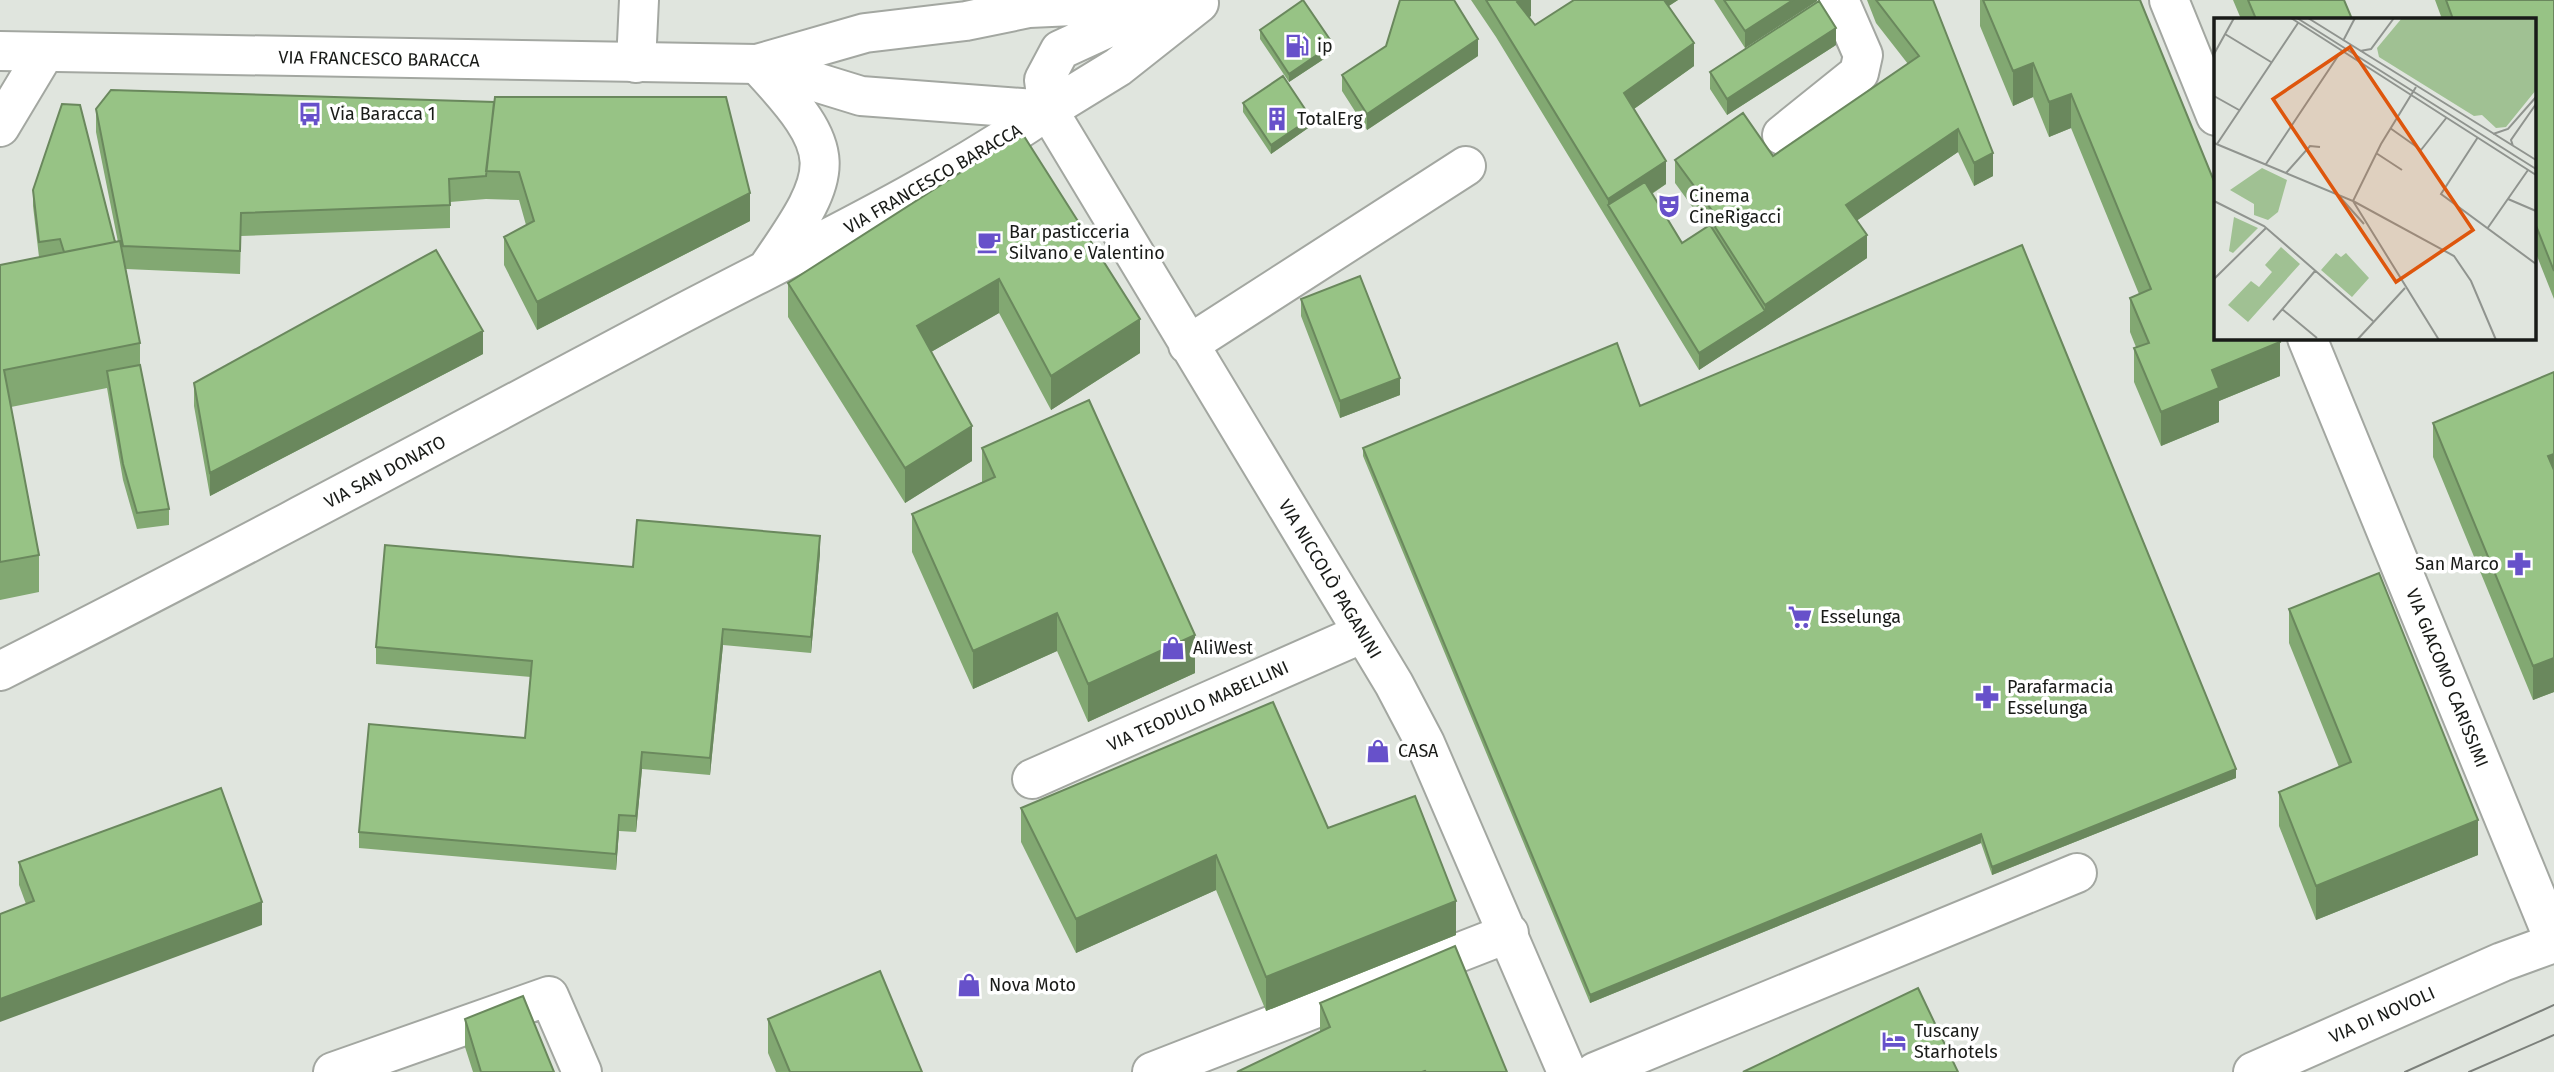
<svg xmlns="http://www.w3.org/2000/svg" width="2554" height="1072" font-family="'Fira Sans',sans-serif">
  <rect width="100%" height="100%" fill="#e0e5de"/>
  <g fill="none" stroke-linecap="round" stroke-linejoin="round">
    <!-- minor casing -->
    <g stroke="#a3a7a1" stroke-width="42">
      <path id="minor" d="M 2169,0 L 2216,116
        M 636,63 L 639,0
        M 757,64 C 840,153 837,168 769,266
        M 0,127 L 45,52
        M 1782,135 L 1859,73 L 1863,55 L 1839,0
        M 2307,338 L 2554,940
        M 1188,345 L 1466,166
        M 0,671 C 222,559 442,441 662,324 C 792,255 926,194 1048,110 L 1394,684 L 1425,743 L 1567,1072
        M 1032,779 L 1363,633
        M 333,1072 L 549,996 L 582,1072
        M 1152,1072 L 1509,933
        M 1595,1072 L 2077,873
        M 2253,1072 L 2502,962 L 2554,943"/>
    </g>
    <!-- major casing -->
    <g stroke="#a3a7a1" stroke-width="42">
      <path id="major" d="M 0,51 L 757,64 L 865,33 L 966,21 L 1029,8 L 1095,5 L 1147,10 L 1199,3
        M 757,64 L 861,96 L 1048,110 L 1118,67 L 1199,3
        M 1048,110 L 1044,80 L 1060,50 L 1147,10"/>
    </g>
    <!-- minor -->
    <use href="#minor" stroke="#fff" stroke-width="38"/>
    <!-- major -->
    <use href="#major" stroke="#fff" stroke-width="38"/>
    <!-- tram -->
    <path stroke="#7c807b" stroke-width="2" d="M 2405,1072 L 2554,1005
      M 2469,1072 L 2554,1035"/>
  </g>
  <!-- wall -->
  <path fill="#82a872" d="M 1471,0 L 1531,0 L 1531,16 L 1529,17 L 1535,25 L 1574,0 L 1678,0 L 1669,6 L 1694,66 L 1634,109 L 1666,184 L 1652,194 L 1682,243 L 1707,227 L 1675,183 L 1675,160 L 1773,156 L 1908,64 L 1876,23 L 1867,0 L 1933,0 L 1993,176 L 1974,186 L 1958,152 L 1857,220 L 1867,258 L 1765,327 L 1699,370 L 1496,37 Z
    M 1714,0 L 1817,0 L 1817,1 L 1745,48 Z
    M 1980,0 L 2140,0 L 2280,376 L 2219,401 L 2219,422 L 2161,446 L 2134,382 L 2134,348 L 2136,347 L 2130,332 L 2130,298 L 2139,294 L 2071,128 L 2049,137 L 2033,97 L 2013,106 L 1980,26 Z
    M 2233,0 L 2344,0 L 2352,19 L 2241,19 Z
    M 2435,0 L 2554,0 L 2554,299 L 2535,251 L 2535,19 L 2442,19 Z
    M 1260,30 L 1333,53 L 1289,82 L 1260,39 Z
    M 1836,45 L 1727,115 L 1710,89 L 1710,72 Z
    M 1478,56 L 1367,130 L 1342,91 L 1342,75 Z
    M 494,102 L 750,221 L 537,330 L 504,265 L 504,237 L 526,225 L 519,200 L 486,199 L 450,202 L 450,228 L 241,236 L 240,274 L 126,269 L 140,343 L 140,365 L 169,509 L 169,525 L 137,529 L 123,480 L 107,388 L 11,407 L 39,555 L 39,592 L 0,600 L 0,265 L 39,257 L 33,206 L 33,190 L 115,242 L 118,242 L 96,132 L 96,109 Z
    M 1243,103 L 1311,126 L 1271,154 L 1243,112 Z
    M 1022,133 L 1140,353 L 1051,410 L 999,313 L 931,352 L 972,461 L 905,503 L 788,317 L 788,283 Z
    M 1301,299 L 1400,395 L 1340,418 L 1301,316 Z
    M 483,354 L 210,496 L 194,406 L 194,383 Z
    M 2554,372 L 2554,692 L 2533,700 L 2433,457 L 2433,423 Z
    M 1640,406 L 2236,778 L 1992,875 L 1981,843 L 1590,1003 L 1363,456 L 1363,448 Z
    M 982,448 L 1195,673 L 1088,722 L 1057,651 L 973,689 L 912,552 L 912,514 L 982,482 Z
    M 820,553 L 811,653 L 723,645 L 710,775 L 642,769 L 636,832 L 619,831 L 616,870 L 359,848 L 359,832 L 525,738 L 531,677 L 376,664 L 376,647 L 633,567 Z
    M 2289,609 L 2478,855 L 2316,920 L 2279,826 L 2279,792 L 2339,767 L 2289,643 Z
    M 1021,808 L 1328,828 L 1456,935 L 1266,1011 L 1216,890 L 1076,953 L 1021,842 Z
    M 19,862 L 262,925 L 26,904 L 19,885 Z
    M 1320,1003 L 1507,1072 L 1237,1072 L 1320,1032 Z
    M 465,1019 L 554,1072 L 473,1072 L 465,1047 Z
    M 768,1019 L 922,1072 L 776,1072 L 768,1053 Z"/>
  <!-- shaded-wall -->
  <path fill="#6a885d" d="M 1520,0 L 1531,0 L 1531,16 L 1517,25 L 1517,2 Z
    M 1656,0 L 1678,0 L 1656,14 Z
    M 1793,0 L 1817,0 L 1817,1 L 1745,48 L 1745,31 Z
    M 1836,28 L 1836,45 L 1727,115 L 1727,99 Z
    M 1478,39 L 1478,56 L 1367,130 L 1367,114 Z
    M 1694,43 L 1694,66 L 1624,116 L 1624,93 Z
    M 1333,44 L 1333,53 L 1289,82 L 1289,74 Z
    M 2033,63 L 2033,97 L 2013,106 L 2013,71 Z
    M 2071,94 L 2071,128 L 2049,137 L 2049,102 Z
    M 1311,118 L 1311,126 L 1271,154 L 1271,145 Z
    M 1958,129 L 1958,152 L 1846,228 L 1846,205 Z
    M 1993,153 L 1993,176 L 1974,186 L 1974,163 Z
    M 1666,161 L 1666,184 L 1615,217 L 1608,205 L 1608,199 Z
    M 750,193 L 750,221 L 537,330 L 537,302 Z
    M 1867,235 L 1867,258 L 1765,327 L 1699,370 L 1699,353 L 1765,311 L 1765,305 Z
    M 999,279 L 999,313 L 917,360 L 917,326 Z
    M 1140,319 L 1140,353 L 1051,410 L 1051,376 Z
    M 483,331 L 483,354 L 210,496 L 210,473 Z
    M 2280,342 L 2280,376 L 2219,401 L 2219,422 L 2161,446 L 2161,412 L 2212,370 Z
    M 1400,378 L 1400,395 L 1340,418 L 1340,401 Z
    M 972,426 L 972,461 L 905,503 L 905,468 Z
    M 2554,454 L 2554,488 L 2548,456 Z
    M 820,536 L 820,553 L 811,653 L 811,637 Z
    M 1057,613 L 1057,651 L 973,689 L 973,651 Z
    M 723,629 L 723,645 L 710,775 L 710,758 Z
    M 1195,635 L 1195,673 L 1088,722 L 1088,684 Z
    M 2554,658 L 2554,692 L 2533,700 L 2533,666 Z
    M 642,752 L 642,769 L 636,832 L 636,816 Z
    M 2236,769 L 2236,778 L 1992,875 L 1992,867 Z
    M 619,815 L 619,831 L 616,870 L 616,854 Z
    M 2478,820 L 2478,855 L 2316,920 L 2316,886 Z
    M 1981,834 L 1981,843 L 1590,1003 L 1590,995 Z
    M 1216,855 L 1216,890 L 1076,953 L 1076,919 Z
    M 1456,901 L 1456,935 L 1266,1011 L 1266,977 Z
    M 262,902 L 262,925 L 0,1022 L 0,999 Z"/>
  <!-- building -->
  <path fill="#97c385" stroke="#6a885d" stroke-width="2" d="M 1303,0 L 1333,44 L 1289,74 L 1260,30 Z
    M 1400,0 L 1454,0 L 1478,39 L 1367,114 L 1342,75 L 1386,46 Z
    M 1486,0 L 1520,0 L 1517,2 L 1535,25 L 1574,0 L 1664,0 L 1694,43 L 1624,93 L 1666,161 L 1608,199 Z
    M 1724,0 L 1793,0 L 1745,31 Z
    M 1876,0 L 1933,0 L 1993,153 L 1974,163 L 1958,129 L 1846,205 L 1867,235 L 1765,305 L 1710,219 L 1716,216 L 1675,160 L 1743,113 L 1773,156 L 1919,56 Z
    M 1983,0 L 2140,0 L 2216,186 L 2216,338 L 2279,338 L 2280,342 L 2212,370 L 2219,388 L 2161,412 L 2134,348 L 2149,343 L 2130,298 L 2151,289 L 2071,94 L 2049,102 L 2033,63 L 2013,71 Z
    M 2248,0 L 2344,0 L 2352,19 L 2256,19 Z
    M 2446,0 L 2554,0 L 2554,271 L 2535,223 L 2535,19 L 2453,19 Z
    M 1819,1 L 1836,28 L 1727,99 L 1710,72 Z
    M 1283,76 L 1311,118 L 1271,145 L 1243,103 Z
    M 111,90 L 494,102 L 486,176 L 449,179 L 450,205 L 241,213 L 240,251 L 123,246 L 96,109 Z
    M 495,97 L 726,97 L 750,193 L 537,302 L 504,237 L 534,221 L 519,172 L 486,171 Z
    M 62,104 L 80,105 L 115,242 L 64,252 L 60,239 L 39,242 L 33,190 Z
    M 1022,133 L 1140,319 L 1051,376 L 999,279 L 917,326 L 972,426 L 905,468 L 788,283 Z
    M 1645,182 L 1682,243 L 1710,225 L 1765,311 L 1699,353 L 1608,205 Z
    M 120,241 L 140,343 L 4,370 L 39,555 L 0,562 L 0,265 Z
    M 2022,245 L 2236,769 L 1992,867 L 1981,834 L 1590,995 L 1363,448 L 1617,343 L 1640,406 Z
    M 436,250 L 483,331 L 210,473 L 194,383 Z
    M 1360,276 L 1400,378 L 1340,401 L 1301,299 Z
    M 140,365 L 169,509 L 137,513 L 123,464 L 107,371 Z
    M 2554,372 L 2554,454 L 2548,456 L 2554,470 L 2554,658 L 2533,666 L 2433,423 Z
    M 1089,400 L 1195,635 L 1088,684 L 1057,613 L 973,651 L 912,514 L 995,477 L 982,448 Z
    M 637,520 L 820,536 L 811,637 L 723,629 L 710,758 L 642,752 L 636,816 L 619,815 L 616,854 L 359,832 L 369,724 L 525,738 L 532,661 L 376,647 L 385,545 L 633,567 Z
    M 2379,573 L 2478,820 L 2316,886 L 2279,792 L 2351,762 L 2289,609 Z
    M 1273,702 L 1328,828 L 1415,796 L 1456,901 L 1266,977 L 1216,855 L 1076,919 L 1021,808 Z
    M 221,788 L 262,902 L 0,999 L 0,914 L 34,901 L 19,862 Z
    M 1455,946 L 1507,1072 L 1426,1072 L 1425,1071 L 1422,1072 L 1237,1072 L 1330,1027 L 1320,1003 Z
    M 880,971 L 922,1072 L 790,1072 L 768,1019 Z
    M 1918,988 L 1958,1072 L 1743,1072 Z
    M 523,996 L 554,1072 L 481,1072 L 465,1019 Z"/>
  <!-- icons -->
  <defs>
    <g id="fuel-bare" transform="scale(1.89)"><path d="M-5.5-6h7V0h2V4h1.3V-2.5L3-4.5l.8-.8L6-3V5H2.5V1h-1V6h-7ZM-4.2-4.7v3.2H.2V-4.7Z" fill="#6751ca" stroke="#fff" stroke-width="2.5" paint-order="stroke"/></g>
    <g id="bus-bare" transform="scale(1.89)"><path d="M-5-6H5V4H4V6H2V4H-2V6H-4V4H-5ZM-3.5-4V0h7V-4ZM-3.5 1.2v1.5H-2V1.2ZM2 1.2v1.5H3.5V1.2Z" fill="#6751ca" stroke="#fff" stroke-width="2.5" paint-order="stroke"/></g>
    <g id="building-bare" transform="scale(1.89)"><path d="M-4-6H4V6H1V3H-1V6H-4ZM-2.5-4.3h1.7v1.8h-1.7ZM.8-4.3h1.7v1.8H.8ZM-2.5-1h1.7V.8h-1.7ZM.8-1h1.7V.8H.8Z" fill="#6751ca" stroke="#fff" stroke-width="2.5" paint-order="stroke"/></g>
    <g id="theatre-bare" transform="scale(1.89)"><path d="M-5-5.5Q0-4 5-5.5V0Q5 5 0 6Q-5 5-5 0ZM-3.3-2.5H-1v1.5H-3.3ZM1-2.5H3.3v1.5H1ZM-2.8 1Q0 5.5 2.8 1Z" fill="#6751ca" stroke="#fff" stroke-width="2.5" paint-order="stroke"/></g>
    <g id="cafe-bare" transform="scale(1.89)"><path d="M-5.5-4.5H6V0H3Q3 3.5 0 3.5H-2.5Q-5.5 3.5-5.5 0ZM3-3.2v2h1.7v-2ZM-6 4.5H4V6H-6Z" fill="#6751ca" stroke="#fff" stroke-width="2.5" paint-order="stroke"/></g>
    <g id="pharmacy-bare" transform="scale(1.89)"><path d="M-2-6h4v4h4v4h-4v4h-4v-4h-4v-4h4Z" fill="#6751ca" stroke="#fff" stroke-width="2.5" paint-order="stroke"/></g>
    <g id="supermarket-bare" transform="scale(1.89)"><path d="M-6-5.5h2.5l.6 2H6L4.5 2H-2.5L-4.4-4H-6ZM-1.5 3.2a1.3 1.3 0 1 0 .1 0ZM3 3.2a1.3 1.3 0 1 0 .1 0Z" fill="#6751ca" stroke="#fff" stroke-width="2.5" paint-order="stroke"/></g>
    <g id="shop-bare" transform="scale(1.89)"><path d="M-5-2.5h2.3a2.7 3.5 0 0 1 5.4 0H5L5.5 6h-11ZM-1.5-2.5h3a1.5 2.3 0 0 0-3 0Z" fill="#6751ca" stroke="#fff" stroke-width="2.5" paint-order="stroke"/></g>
    <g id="hotel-bare" transform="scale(1.89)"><path d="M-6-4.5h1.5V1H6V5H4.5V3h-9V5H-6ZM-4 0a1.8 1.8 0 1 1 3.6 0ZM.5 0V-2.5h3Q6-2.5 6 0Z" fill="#6751ca" stroke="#fff" stroke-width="2.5" paint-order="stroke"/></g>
  </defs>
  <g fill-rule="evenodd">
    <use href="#fuel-bare" x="1297" y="46"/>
    <use href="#bus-bare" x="310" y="114"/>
    <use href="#building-bare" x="1277" y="119"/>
    <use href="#theatre-bare" x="1669" y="206"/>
    <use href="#cafe-bare" x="989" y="242"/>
    <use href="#pharmacy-bare" x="2519" y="564"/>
    <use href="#supermarket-bare" x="1800" y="617"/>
    <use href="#shop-bare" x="1173" y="648"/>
    <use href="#pharmacy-bare" x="1987" y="697"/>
    <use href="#shop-bare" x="1378" y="751"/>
    <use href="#shop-bare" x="969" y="985"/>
    <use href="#hotel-bare" x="1894" y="1041"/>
  </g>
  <g text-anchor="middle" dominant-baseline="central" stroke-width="7" stroke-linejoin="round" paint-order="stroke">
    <!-- poi labels -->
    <g font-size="18" fill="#191b18" stroke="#fff" text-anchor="start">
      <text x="1317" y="46">ip</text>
      <text x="330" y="114">Via Baracca 1</text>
      <text x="1297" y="119">TotalErg</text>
      <text x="1689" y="196">Cinema<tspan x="1689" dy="21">CineRigacci</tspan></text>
      <text x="1009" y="232">Bar pasticceria<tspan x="1009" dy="21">Silvano e Valentino</tspan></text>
      <text x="2499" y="564" text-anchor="end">San Marco</text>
      <text x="1820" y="617">Esselunga</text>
      <text x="1193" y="648">AliWest</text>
      <text x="2007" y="687">Parafarmacia<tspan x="2007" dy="21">Esselunga</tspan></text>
      <text x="1398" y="751">CASA</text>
      <text x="989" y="985">Nova Moto</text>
      <text x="1914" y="1031">Tuscany<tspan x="1914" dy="21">Starhotels</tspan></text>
    </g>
    <!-- street labels -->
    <g font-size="18" fill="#191b18" stroke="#fff">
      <text transform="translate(379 59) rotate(1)">VIA FRANCESCO BARACCA</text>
      <text transform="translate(933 179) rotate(-30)">VIA FRANCESCO BARACCA</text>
      <text transform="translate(385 472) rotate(-28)">VIA SAN DONATO</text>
      <text transform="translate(1330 579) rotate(59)">VIA NICCOLÒ PAGANINI</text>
      <text transform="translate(2447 678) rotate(68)">VIA GIACOMO CARISSIMI</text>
      <text transform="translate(1198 706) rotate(-24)">VIA TEODULO MABELLINI</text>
      <text transform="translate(2382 1015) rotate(-24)">VIA DI NOVOLI</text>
    </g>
  </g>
  <!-- overview -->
  <g transform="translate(2214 18)">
    <rect width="322" height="322" fill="#e0e5de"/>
    <path d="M 188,0 L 322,0 L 322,72 L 292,109 L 282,110 L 268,97 L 260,98 L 165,39 L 163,30 ZM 48,150 L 73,162 L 64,194 L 54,202 L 40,197 L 40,186 L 16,172 ZM 20,199 L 44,210 L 19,235 L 15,233 ZM 67,229 L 86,246 L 34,304 L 14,287 L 37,263 L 45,269 L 58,254 L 51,247 ZM 122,235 L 127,239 L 132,235 L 155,260 L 138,279 L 107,252 Z" fill="#a0c193"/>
    <path fill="none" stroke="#90948f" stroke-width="2" d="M 77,0 L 322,157M 83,0 L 322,151M 94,0 L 322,142M 11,16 L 57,44M 129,23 L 141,0M 146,33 L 157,31 L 180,0M 0,36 L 20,0M 202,69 L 167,126 L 139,183 L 240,238 L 257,263 L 282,322M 0,78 L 25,92M 176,110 L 207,132 L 233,99M 279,116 L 294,111 L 322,79M 264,119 L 227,176 L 322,246M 0,125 L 139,183 L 225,322M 3,126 L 84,5M 299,128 L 297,122 L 322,86M 162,135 L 188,152M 52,146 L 126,35M 72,155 L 96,128 L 106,129M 125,178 L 150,206M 294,181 L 322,193M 0,183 L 50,208 L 159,303M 273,211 L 314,152M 0,261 L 52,210M 68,291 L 103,320M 59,302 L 101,253M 143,322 L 191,270"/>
    <path fill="#de560d" fill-opacity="0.15" stroke="#de560d" stroke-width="3.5" d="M 136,29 L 259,212 L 182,264 L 59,81 Z"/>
    <rect width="322" height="322" fill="none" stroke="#191b18" stroke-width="3.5"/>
  </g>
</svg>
